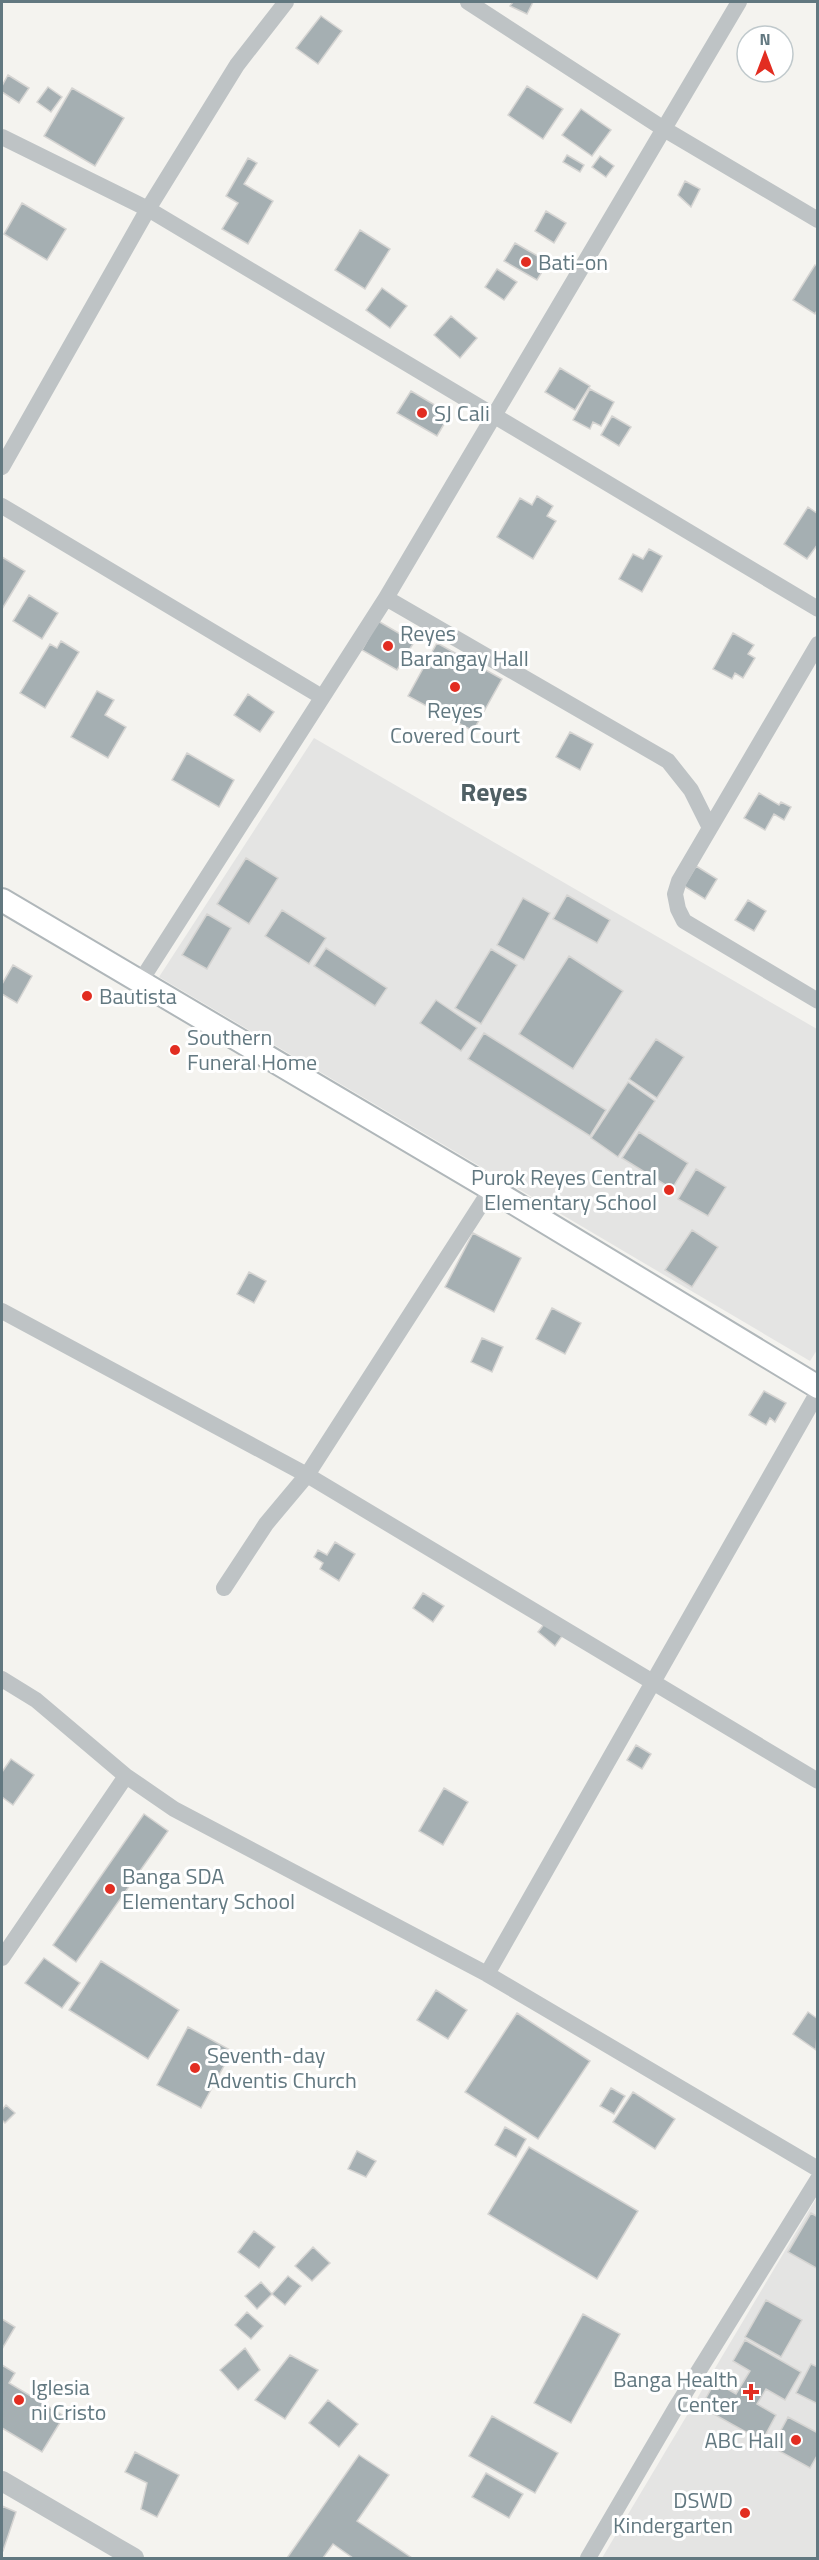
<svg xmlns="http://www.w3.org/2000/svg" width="819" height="2560" font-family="'Titillium Web',sans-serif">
  <rect width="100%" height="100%" fill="#f4f3ef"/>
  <!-- built -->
  <path fill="#e4e4e3" d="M 314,738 L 817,1029 L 817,1350 L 810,1361 L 159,977 Z
    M 817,2197 L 817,2558 L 602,2558 Z"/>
  <!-- building -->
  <path fill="#a5afb2" stroke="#d5d4d2" stroke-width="1.5" d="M 513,2 L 533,2 L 527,14 L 510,6 Z
    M 321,16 L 342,31 L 318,64 L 296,48 Z
    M 8,75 L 29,88 L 19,103 L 2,92 L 2,86 Z
    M 527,86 L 563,109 L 543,139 L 508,115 Z
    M 48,87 L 62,97 L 51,112 L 37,102 Z
    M 72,88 L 124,118 L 95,166 L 44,136 Z
    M 581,109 L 611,130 L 592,156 L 562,135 Z
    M 567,155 L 584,165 L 580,172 L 563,162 Z
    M 600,156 L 614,166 L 606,177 L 592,167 Z
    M 248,158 L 257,163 L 244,184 L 273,201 L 248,244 L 222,229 L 238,203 L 226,196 Z
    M 685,181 L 700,189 L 691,207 L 678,195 Z
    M 22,203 L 66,229 L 47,260 L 4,234 Z
    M 546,211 L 566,223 L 554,243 L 535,231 Z
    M 360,230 L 390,249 L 365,289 L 335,270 Z
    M 515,243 L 548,262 L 537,280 L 504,261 Z
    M 815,265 L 818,267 L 818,309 L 815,314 L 793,300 Z
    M 497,269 L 517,282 L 504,300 L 485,287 Z
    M 382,288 L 407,306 L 390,328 L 366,310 Z
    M 451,316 L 477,338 L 460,358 L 434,335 Z
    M 560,368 L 590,386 L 575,410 L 545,392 Z
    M 590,389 L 614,402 L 601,426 L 593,422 L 590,429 L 573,420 Z
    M 411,391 L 450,414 L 437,436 L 397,413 Z
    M 612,416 L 631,427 L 619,446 L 601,435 Z
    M 537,496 L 553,506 L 547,516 L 556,521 L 533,559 L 497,537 L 520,498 L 532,505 Z
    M 808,507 L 818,514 L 818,544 L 807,559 L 784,544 Z
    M 649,549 L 662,556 L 642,592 L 619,579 L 633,554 L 643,559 Z
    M 2,557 L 25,571 L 2,609 Z
    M 29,595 L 58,613 L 42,639 L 13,621 Z
    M 378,621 L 414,642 L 397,670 L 362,650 Z
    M 733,633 L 754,645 L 748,654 L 755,658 L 743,678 L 735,673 L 732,679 L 713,669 Z
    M 61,641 L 79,652 L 45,708 L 20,693 L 50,644 L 57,648 Z
    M 437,643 L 502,679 L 473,731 L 408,696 Z
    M 97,691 L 114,700 L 105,715 L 126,727 L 108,758 L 71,737 Z
    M 248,694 L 274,712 L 260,732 L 234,715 Z
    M 570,732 L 593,744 L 580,770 L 556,757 Z
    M 187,753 L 234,780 L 219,807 L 172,780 Z
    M 759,793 L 779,805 L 781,802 L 791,807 L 784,820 L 774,814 L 765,830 L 744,818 Z
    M 246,858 L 278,878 L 249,924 L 217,904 Z
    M 696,866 L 717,879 L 705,899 L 684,886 Z
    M 567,895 L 610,920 L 597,943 L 553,919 Z
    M 523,898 L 550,913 L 524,960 L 497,945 Z
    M 748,900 L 766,911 L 754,931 L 735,920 Z
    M 282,910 L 326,938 L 309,964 L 265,936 Z
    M 207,914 L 231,928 L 207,969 L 182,955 Z
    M 326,948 L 387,988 L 375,1006 L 314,966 Z
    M 491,949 L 517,965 L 481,1024 L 455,1008 Z
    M 569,956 L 623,991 L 573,1069 L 519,1034 Z
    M 13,965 L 32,976 L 17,1003 L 2,994 L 2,984 Z
    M 436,1000 L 477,1028 L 461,1051 L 420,1023 Z
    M 484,1033 L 606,1110 L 590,1136 L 468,1059 Z
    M 656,1039 L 684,1057 L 657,1098 L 629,1079 Z
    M 628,1082 L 655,1101 L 618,1157 L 591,1138 Z
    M 639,1132 L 688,1163 L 672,1189 L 622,1158 Z
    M 696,1169 L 726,1187 L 708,1216 L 678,1199 Z
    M 692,1230 L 718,1247 L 692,1287 L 665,1270 Z
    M 473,1233 L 521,1258 L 494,1312 L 445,1287 Z
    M 249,1272 L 266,1281 L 254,1303 L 237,1294 Z
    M 552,1308 L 581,1323 L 565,1354 L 536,1339 Z
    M 482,1338 L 503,1347 L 492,1372 L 471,1362 Z
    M 764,1391 L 786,1403 L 775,1422 L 770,1418 L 766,1425 L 749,1415 Z
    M 335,1542 L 355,1554 L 339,1581 L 320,1569 L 323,1563 L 314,1557 L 318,1550 L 327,1555 Z
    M 423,1593 L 444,1606 L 433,1622 L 413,1608 Z
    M 545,1623 L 562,1636 L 555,1646 L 538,1632 Z
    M 636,1745 L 651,1754 L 642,1769 L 627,1760 Z
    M 11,1759 L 34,1775 L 13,1805 L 2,1797 L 2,1772 Z
    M 444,1788 L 468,1802 L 443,1845 L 419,1831 Z
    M 144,1814 L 168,1831 L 76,1962 L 53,1945 Z
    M 44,1958 L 80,1983 L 62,2008 L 25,1983 Z
    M 101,1961 L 179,2010 L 148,2059 L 69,2010 Z
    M 436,1990 L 467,2010 L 448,2039 L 417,2020 Z
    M 808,2012 L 818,2019 L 816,2050 L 793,2034 Z
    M 517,2013 L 590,2061 L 538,2139 L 465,2092 Z
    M 188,2027 L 232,2051 L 201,2108 L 157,2085 Z
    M 611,2088 L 625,2096 L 614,2114 L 600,2106 Z
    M 633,2092 L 675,2119 L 655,2149 L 613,2122 Z
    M 6,2105 L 15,2113 L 5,2123 L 2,2120 L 2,2110 Z
    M 505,2127 L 526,2139 L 516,2157 L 495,2145 Z
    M 529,2147 L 638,2211 L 597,2279 L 488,2214 Z
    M 357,2151 L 376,2161 L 366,2177 L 348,2169 Z
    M 811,2213 L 818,2217 L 818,2269 L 788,2252 Z
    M 254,2231 L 275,2247 L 259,2268 L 238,2252 Z
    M 313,2247 L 330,2263 L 312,2281 L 295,2266 Z
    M 288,2276 L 301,2286 L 285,2305 L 272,2294 Z
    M 261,2282 L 272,2294 L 257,2309 L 245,2296 Z
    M 766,2300 L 802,2320 L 781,2357 L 745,2337 Z
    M 247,2312 L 263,2326 L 251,2339 L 235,2325 Z
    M 583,2314 L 620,2334 L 571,2423 L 534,2403 Z
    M 2,2319 L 15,2327 L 2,2349 Z
    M 745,2340 L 801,2372 L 785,2400 L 766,2389 L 757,2404 L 776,2415 L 762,2441 L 701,2407 L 715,2382 L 736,2394 L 750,2371 L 733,2361 Z
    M 245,2348 L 260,2370 L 238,2390 L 220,2370 Z
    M 290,2355 L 318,2370 L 285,2419 L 255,2400 Z
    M 811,2364 L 818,2367 L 818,2404 L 796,2393 Z
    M 2,2365 L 15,2373 L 9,2383 L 64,2416 L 42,2452 L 2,2428 Z
    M 328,2400 L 358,2424 L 339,2447 L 309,2423 Z
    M 492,2416 L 558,2453 L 535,2493 L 469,2456 Z
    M 788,2417 L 818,2433 L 818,2454 L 810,2468 L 772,2447 Z
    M 135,2452 L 179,2475 L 157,2517 L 141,2509 L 147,2483 L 125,2472 Z
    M 359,2455 L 389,2475 L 357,2521 L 412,2558 L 353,2558 L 333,2544 L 323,2558 L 287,2558 Z
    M 486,2473 L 523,2494 L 509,2518 L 472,2497 Z
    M 2,2506 L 16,2512 L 3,2551 L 2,2551 Z"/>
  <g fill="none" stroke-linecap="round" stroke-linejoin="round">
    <!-- secondary casing -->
    <g stroke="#b0b7ba" stroke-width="26">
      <path id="secondary" d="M 2,900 L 491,1189 L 818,1387"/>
    </g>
    <!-- minor -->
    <path stroke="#bec3c5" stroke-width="16" d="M 468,2 L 664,129 L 818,220
      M 2,137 L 148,209 L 818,609
      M 2,467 L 148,209 L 237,65 L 286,2
      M 2,506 L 322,697
      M 386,598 L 668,761 L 691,790 L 709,826
      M 818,644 L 679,881 L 675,894 L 678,909 L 684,921 L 818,1001
      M 140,982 L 386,598 L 739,2
      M 2,1311 L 307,1475 L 818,1781
      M 224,1588 L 266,1524 L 307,1475 L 491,1189
      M 2,1679 L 36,1700 L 126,1776 L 174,1809 L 487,1974 L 818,2169
      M 2,1958 L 126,1776
      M 487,1974 L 818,1392
      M 588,2558 L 675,2409 L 818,2179"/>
    <!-- tertiary -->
    <path stroke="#bec3c5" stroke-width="20" d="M 2,2481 L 134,2558"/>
    <!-- secondary -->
    <use href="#secondary" stroke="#fff" stroke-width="22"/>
  </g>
  <!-- markers -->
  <g fill="#e22d21" stroke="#fff" stroke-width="2">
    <circle cx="526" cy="262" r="6"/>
    <circle cx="422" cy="413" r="6"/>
    <circle cx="388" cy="646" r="6"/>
    <circle cx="455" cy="687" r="6"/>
    <circle cx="87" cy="996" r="6"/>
    <circle cx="175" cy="1050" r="6"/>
    <circle cx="669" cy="1190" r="6"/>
    <circle cx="110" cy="1889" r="6"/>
    <circle cx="195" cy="2068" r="6"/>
    <path d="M748 2383h6v6h6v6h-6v6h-6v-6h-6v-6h6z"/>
    <circle cx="19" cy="2400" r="6"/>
    <circle cx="796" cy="2440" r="6"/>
    <circle cx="745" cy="2513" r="6"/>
  </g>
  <g text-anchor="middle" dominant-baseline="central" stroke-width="6" stroke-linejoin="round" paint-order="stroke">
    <!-- poi labels -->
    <g font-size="22" fill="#627880" stroke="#fff" text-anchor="start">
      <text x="538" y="262">Bati-on</text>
      <text x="434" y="413">SJ Cali</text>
      <text x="400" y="633">Reyes<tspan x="400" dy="25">Barangay Hall</tspan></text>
      <text x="455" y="710" text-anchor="middle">Reyes<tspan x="455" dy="25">Covered Court</tspan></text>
      <text x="99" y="996">Bautista</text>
      <text x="187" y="1037">Southern<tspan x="187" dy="25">Funeral Home</tspan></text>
      <text x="657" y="1177" text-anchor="end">Purok Reyes Central<tspan x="657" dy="25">Elementary School</tspan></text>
      <text x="122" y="1876">Banga SDA<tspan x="122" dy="25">Elementary School</tspan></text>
      <text x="207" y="2055">Seventh-day<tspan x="207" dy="25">Adventis Church</tspan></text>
      <text x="738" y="2379" text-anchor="end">Banga Health<tspan x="738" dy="25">Center</tspan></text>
      <text x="31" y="2387">Iglesia<tspan x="31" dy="25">ni Cristo</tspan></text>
      <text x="784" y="2440" text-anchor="end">ABC Hall</text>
      <text x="733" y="2500" text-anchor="end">DSWD<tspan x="733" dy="25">Kindergarten</tspan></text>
    </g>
    <!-- quarter labels -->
    <g font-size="26" font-weight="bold" fill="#506065" stroke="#fff">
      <text x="494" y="791">Reyes</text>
    </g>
  </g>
  <!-- border -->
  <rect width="819" height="2560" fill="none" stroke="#627880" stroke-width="6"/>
  <!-- north arrow -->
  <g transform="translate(765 54)"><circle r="28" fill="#ffffff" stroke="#c0c9cc" stroke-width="1.5"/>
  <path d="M0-4.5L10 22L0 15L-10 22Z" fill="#e22d21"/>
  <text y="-9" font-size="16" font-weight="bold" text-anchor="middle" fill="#627880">N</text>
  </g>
</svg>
